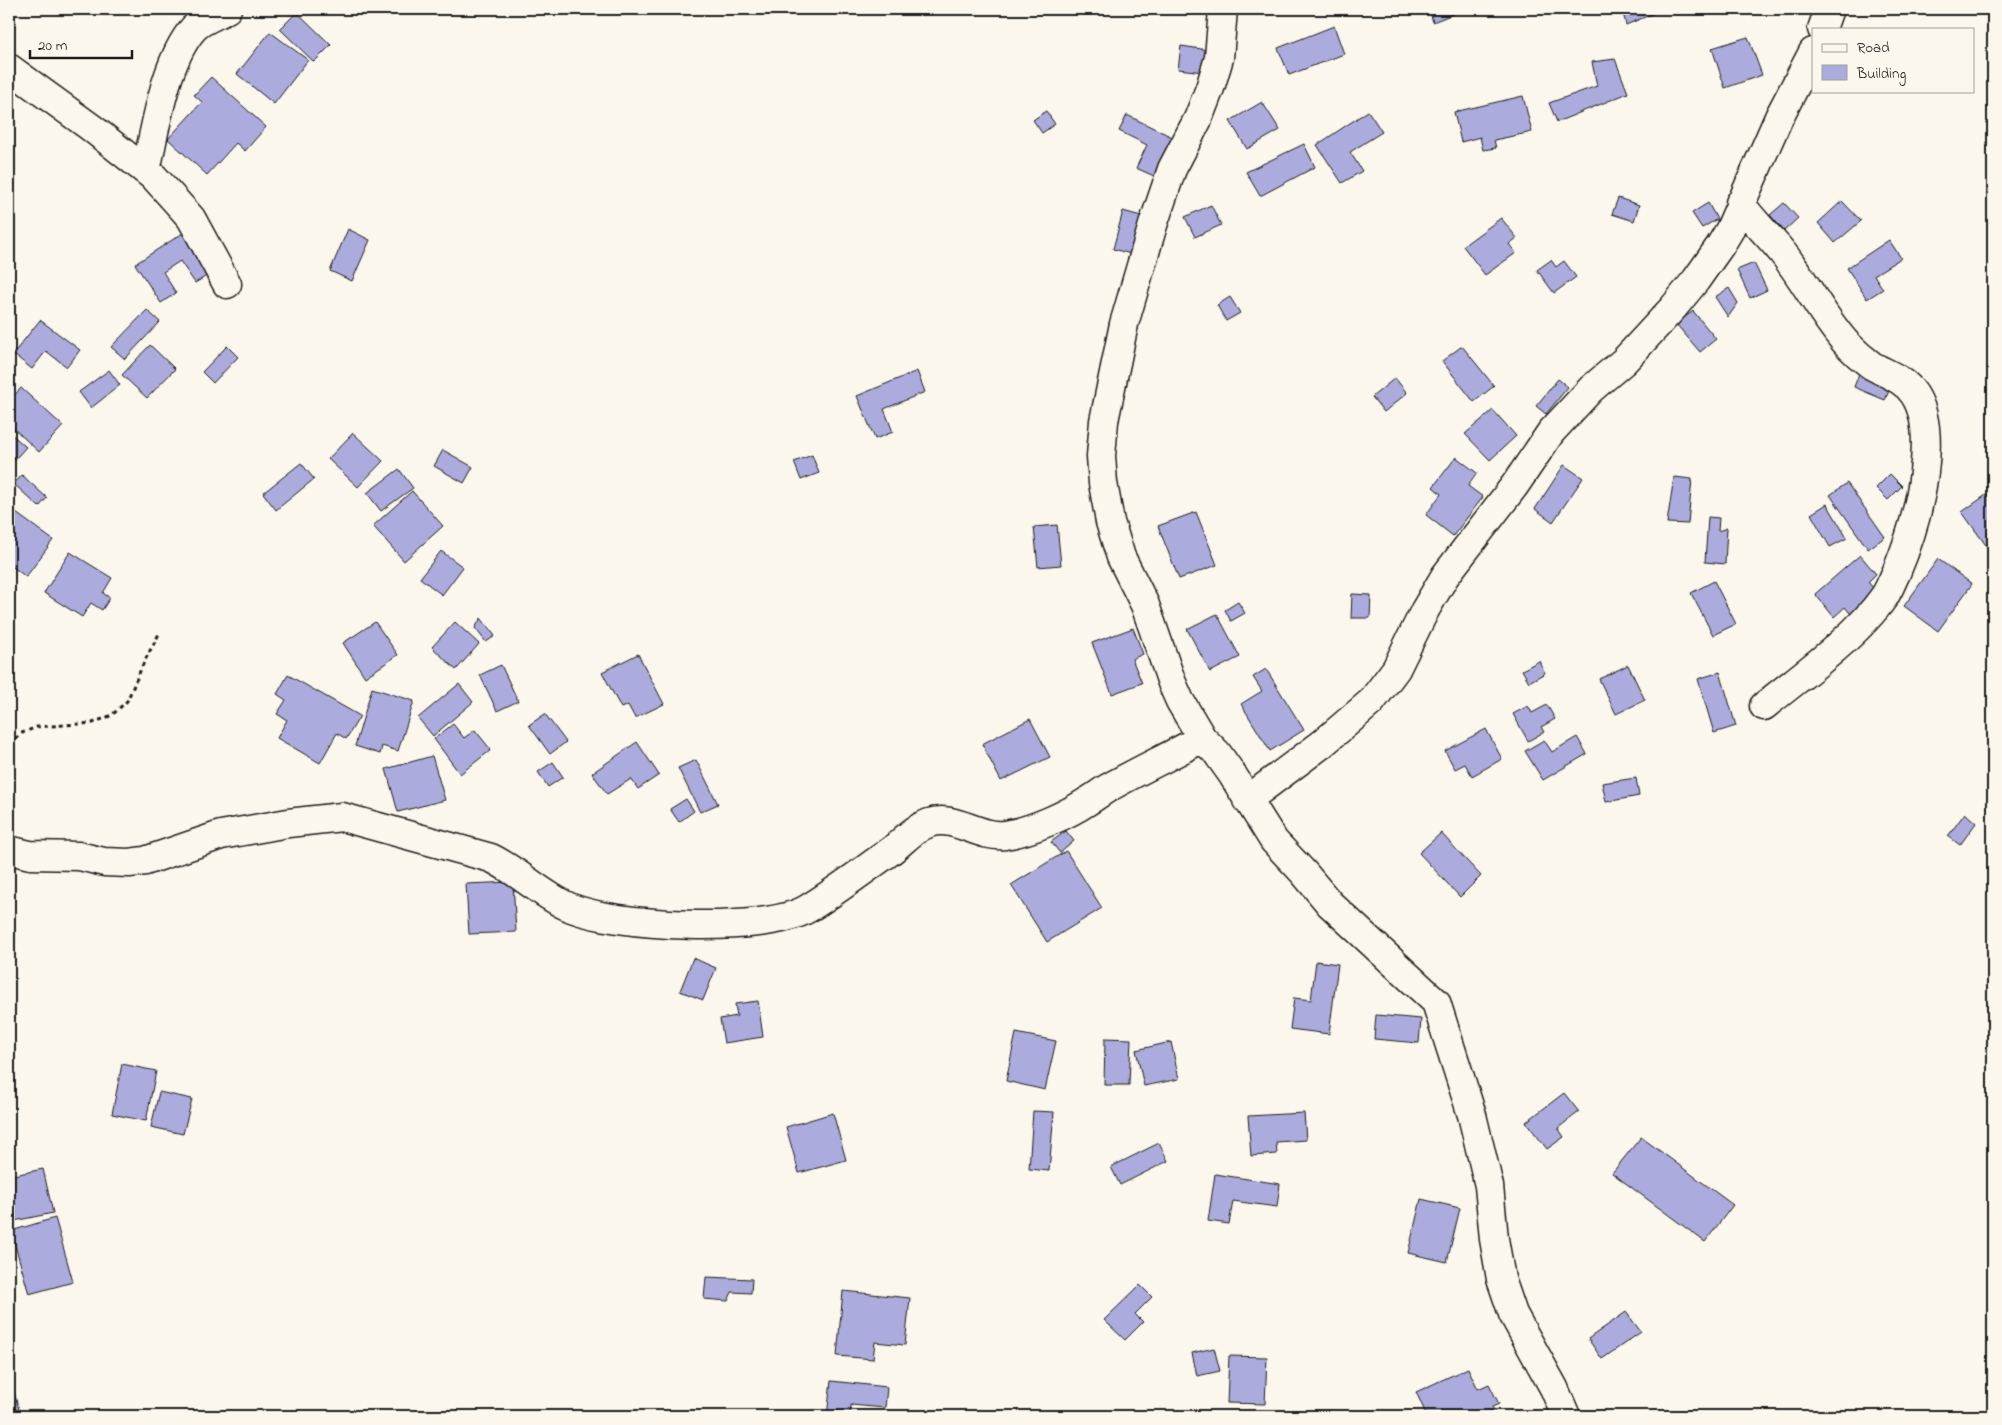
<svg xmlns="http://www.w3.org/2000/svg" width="2002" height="1425" font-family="'Indie Flower',sans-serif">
  <rect width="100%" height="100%" fill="#fbf7ec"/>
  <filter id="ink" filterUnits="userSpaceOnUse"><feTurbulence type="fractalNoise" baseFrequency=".02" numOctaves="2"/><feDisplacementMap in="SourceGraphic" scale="10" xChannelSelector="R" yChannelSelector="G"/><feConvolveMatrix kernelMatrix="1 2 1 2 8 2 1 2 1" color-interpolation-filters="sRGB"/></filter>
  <g filter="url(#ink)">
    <!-- building -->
    <path fill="#abacdd" stroke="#1c1c1c" d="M 1429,9 L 1452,9 L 1453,14 L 1433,22 Z
      M 1622,9 L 1664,9 L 1626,25 Z
      M 297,12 L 331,45 L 314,62 L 280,29 Z
      M 1334,26 L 1344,54 L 1289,75 L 1278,48 Z
      M 270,32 L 308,60 L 274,104 L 237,74 Z
      M 1748,37 L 1762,75 L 1725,88 L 1712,48 Z
      M 1181,46 L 1215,51 L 1212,73 L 1178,69 Z
      M 1615,59 L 1628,93 L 1557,122 L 1549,103 L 1597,86 L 1592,62 Z
      M 211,77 L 266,127 L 245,151 L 236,143 L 207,175 L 168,139 L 202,102 L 194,95 Z
      M 1523,96 L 1532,132 L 1494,140 L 1496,148 L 1483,150 L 1480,137 L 1461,142 L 1454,112 Z
      M 1262,102 L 1280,130 L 1247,149 L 1230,121 Z
      M 1046,111 L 1055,124 L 1042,133 L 1033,120 Z
      M 1368,111 L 1382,132 L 1350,152 L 1362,171 L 1342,183 L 1317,145 Z
      M 1127,115 L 1172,137 L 1154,176 L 1136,168 L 1147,145 L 1119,131 Z
      M 1304,144 L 1315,167 L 1260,196 L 1246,172 Z
      M 1618,198 L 1639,205 L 1634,221 L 1612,214 Z
      M 1842,201 L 1861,221 L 1835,243 L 1818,223 Z
      M 1708,203 L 1717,219 L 1702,228 L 1692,213 Z
      M 1784,203 L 1798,218 L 1784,231 L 1770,215 Z
      M 1211,205 L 1221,225 L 1195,237 L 1185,217 Z
      M 1123,211 L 1148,218 L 1138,256 L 1113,249 Z
      M 1501,218 L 1517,238 L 1509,244 L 1516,253 L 1485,275 L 1463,246 Z
      M 348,229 L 370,240 L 352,281 L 330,271 Z
      M 183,233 L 210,274 L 195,283 L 180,261 L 163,272 L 176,293 L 161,303 L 135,264 Z
      M 1889,240 L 1901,258 L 1874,275 L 1883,289 L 1867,299 L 1847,268 Z
      M 1551,260 L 1556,267 L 1564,261 L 1576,277 L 1554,293 L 1537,270 Z
      M 1754,263 L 1767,290 L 1750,298 L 1737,270 Z
      M 1729,288 L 1738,303 L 1728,317 L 1715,297 Z
      M 1230,297 L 1240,313 L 1226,321 L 1217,305 Z
      M 147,310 L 160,322 L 125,359 L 111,347 Z
      M 1693,311 L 1716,339 L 1700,352 L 1676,324 Z
      M 40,320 L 80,350 L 67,367 L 46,351 L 32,369 L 13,354 Z
      M 150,345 L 175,369 L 147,398 L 122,375 Z
      M 227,346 L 238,357 L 213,383 L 202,372 Z
      M 1462,346 L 1494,386 L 1474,402 L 1442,361 Z
      M 109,370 L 120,385 L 91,408 L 79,392 Z
      M 917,371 L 925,392 L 884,409 L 893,432 L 875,439 L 857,396 Z
      M 1860,371 L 1892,384 L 1885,400 L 1854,387 Z
      M 1395,378 L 1407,393 L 1384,412 L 1372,397 Z
      M 1558,379 L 1568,387 L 1546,414 L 1536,406 Z
      M 21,388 L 63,426 L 39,452 L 9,424 L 9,401 Z
      M 1493,410 L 1516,436 L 1490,460 L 1465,434 Z
      M 9,432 L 26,447 L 9,466 Z
      M 353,433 L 383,461 L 358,487 L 328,459 Z
      M 443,450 L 473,467 L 464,483 L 434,466 Z
      M 812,455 L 819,473 L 801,480 L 794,462 Z
      M 1456,457 L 1477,473 L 1468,486 L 1483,497 L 1453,536 L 1426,515 L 1441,494 L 1433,487 Z
      M 301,463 L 314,479 L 276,510 L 263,493 Z
      M 1564,465 L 1583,478 L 1553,522 L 1535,509 Z
      M 399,469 L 413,488 L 381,511 L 367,493 Z
      M 1890,474 L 1902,486 L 1888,500 L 1876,488 Z
      M 22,475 L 47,498 L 39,507 L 14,484 Z
      M 1674,477 L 1692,479 L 1688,524 L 1667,523 Z
      M 1847,483 L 1885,537 L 1868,549 L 1830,495 Z
      M 1993,490 L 1993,555 L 1962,512 Z
      M 412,491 L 443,526 L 404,561 L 373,526 Z
      M 1827,504 L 1847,538 L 1830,547 L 1811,514 Z
      M 12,510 L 53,540 L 26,577 L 9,564 L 9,514 Z
      M 1196,512 L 1217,565 L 1179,579 L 1158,526 Z
      M 1708,517 L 1719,518 L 1718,531 L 1727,528 L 1725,564 L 1705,562 Z
      M 1057,525 L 1061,565 L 1038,567 L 1034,527 Z
      M 441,551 L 463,567 L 442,595 L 420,578 Z
      M 70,552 L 112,578 L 103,593 L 110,598 L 102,610 L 91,603 L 82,617 L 44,593 Z
      M 1860,555 L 1876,574 L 1868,582 L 1880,596 L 1854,618 L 1845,607 L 1834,617 L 1815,594 Z
      M 1938,559 L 1972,584 L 1938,631 L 1904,606 Z
      M 1714,581 L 1736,624 L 1713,635 L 1691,593 Z
      M 1352,594 L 1371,595 L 1370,618 L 1351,618 Z
      M 1238,602 L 1245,613 L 1231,621 L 1225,610 Z
      M 1217,614 L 1240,657 L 1210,672 L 1187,629 Z
      M 481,618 L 495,636 L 486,642 L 475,628 Z
      M 375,622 L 398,655 L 365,677 L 343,643 Z
      M 455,622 L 479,644 L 456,670 L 432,647 Z
      M 1133,628 L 1143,654 L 1132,659 L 1142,683 L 1112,694 L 1092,643 Z
      M 638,654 L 664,704 L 635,718 L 628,705 L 621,708 L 602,672 Z
      M 1539,661 L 1545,673 L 1529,682 L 1522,670 Z
      M 501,665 L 518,701 L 497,711 L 480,675 Z
      M 1628,665 L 1645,700 L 1616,714 L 1599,679 Z
      M 1266,669 L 1304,730 L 1270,751 L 1241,704 L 1262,691 L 1253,677 Z
      M 1720,672 L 1736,726 L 1714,733 L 1698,679 Z
      M 288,675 L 360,716 L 346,739 L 337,733 L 320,763 L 277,738 L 287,720 L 277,714 L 286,700 L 277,694 Z
      M 459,684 L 473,702 L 433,736 L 418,718 Z
      M 372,688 L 414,701 L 398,751 L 382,746 L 380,754 L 355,746 Z
      M 1547,705 L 1555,719 L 1541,727 L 1544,732 L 1528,741 L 1513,714 L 1528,706 L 1532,713 Z
      M 545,714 L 566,742 L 550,754 L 529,725 Z
      M 1030,719 L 1050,757 L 1001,781 L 982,744 Z
      M 453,724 L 464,738 L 475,730 L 491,750 L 460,774 L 434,739 Z
      M 1486,729 L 1502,759 L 1472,776 L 1465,764 L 1455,769 L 1445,751 Z
      M 1577,737 L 1587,754 L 1543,780 L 1525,751 L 1544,740 L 1552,752 Z
      M 637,742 L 659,775 L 638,789 L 631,779 L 607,794 L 592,773 Z
      M 432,756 L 445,800 L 398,812 L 386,769 Z
      M 696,760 L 718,804 L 700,812 L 678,768 Z
      M 553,762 L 563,777 L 548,787 L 538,772 Z
      M 1636,778 L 1639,796 L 1606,802 L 1602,783 Z
      M 686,799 L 694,811 L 679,822 L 670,809 Z
      M 1965,813 L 1976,823 L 1960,845 L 1948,836 Z
      M 1066,831 L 1074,841 L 1060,853 L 1051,842 Z
      M 1441,833 L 1481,876 L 1460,897 L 1419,853 Z
      M 1066,851 L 1102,908 L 1047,942 L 1011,885 Z
      M 513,882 L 516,932 L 469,934 L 466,884 Z
      M 693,958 L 716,968 L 703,1000 L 680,991 Z
      M 1316,961 L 1338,964 L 1329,1034 L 1290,1029 L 1294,998 L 1311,1000 Z
      M 758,1001 L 763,1037 L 724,1043 L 720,1019 L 737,1016 L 735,1004 Z
      M 1376,1015 L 1421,1019 L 1419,1043 L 1374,1039 Z
      M 1016,1033 L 1056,1041 L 1045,1090 L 1006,1081 Z
      M 1105,1038 L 1131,1039 L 1129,1085 L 1104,1085 Z
      M 1171,1042 L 1179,1079 L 1144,1086 L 1136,1050 Z
      M 122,1064 L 156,1071 L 146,1121 L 112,1114 Z
      M 159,1092 L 192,1099 L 183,1134 L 151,1127 Z
      M 1564,1093 L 1579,1112 L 1558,1128 L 1564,1137 L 1547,1149 L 1526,1122 Z
      M 1033,1111 L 1054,1112 L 1049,1171 L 1029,1169 Z
      M 833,1113 L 846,1160 L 799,1173 L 786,1127 Z
      M 1304,1113 L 1306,1140 L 1276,1142 L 1277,1154 L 1251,1156 L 1248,1116 Z
      M 1641,1137 L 1733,1205 L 1705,1242 L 1612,1173 Z
      M 1159,1143 L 1168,1161 L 1120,1185 L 1111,1167 Z
      M 43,1169 L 53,1213 L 9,1222 L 9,1176 Z
      M 1215,1174 L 1280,1184 L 1277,1207 L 1233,1201 L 1229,1224 L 1208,1221 Z
      M 1421,1199 L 1460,1208 L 1447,1262 L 1408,1253 Z
      M 55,1218 L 73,1282 L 29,1294 L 11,1231 Z
      M 706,1277 L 752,1279 L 751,1293 L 732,1292 L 728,1301 L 704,1299 Z
      M 1140,1285 L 1152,1297 L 1135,1314 L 1143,1322 L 1125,1340 L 1104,1320 Z
      M 843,1291 L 910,1298 L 905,1345 L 875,1342 L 873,1359 L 837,1356 Z
      M 1626,1312 L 1641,1332 L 1602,1359 L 1588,1339 Z
      M 1214,1348 L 1220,1371 L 1197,1376 L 1192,1353 Z
      M 1229,1356 L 1267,1357 L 1265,1404 L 1227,1403 Z
      M 1468,1368 L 1478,1389 L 1489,1384 L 1499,1404 L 1492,1407 L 1496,1415 L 1427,1416 L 1416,1392 Z
      M 831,1381 L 887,1387 L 885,1408 L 851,1405 L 850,1416 L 827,1416 Z
      M 9,1383 L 11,1383 L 21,1416 L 9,1416 Z"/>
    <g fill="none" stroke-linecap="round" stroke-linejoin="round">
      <!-- minor casing -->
      <g stroke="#1c1c1c" stroke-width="31">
        <path id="minor" d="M 1223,9 L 1219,58 L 1210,88 L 1198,119 L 1172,169 L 1153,225 L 1124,324 L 1104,421 L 1101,456 L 1103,483 L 1110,522 L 1121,557 L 1145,605 L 1172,683 L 1180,701 L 1202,738 L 1217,753 L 1232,774 L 1274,841 L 1304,873 L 1330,904 L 1436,1002 L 1472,1115 L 1489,1186 L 1494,1239 L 1501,1279 L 1513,1314 L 1554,1388 L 1566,1416
          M 1822,29 L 1829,9
          M 9,68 L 93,129 L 155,178 L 191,218 L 227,284
          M 146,171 C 155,130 165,60 194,28 C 202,20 217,15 227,9
          M 1740,203 C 1753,221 1768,235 1782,252 C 1806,281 1822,317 1848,345 C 1854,351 1863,359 1871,365 C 1886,374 1903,378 1914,394 C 1928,415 1927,448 1924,472 C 1920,508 1910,540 1896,573 C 1892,581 1889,590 1884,597 C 1856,637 1802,675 1764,706
          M 1247,800 L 1322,744 L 1371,702 L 1396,669 L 1425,610 L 1445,576 L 1515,485 L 1551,432 L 1591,389 L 1624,361 L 1673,308 L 1696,280 L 1720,246 L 1729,231 L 1779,117 L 1813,52
          M 9,850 L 30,855 L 79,856 L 104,862 L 129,863 L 145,861 L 221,835 L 288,823 L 342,817 L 491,858 C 518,871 541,894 567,906 C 612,927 765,934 807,909 C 835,892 861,872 888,853 C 902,843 912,829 929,823 C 954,814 978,838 1005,835 C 1031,831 1067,815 1088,801 C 1095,797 1101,792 1108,788 C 1139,770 1171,756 1202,738"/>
      </g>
      <!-- path -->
      <path stroke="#1c1c1c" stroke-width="3" stroke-dasharray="4 4" stroke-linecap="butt" d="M 9,744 L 22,733 L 37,727 L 93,723 L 112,715 L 127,701 L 144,662 L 160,632"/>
      <!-- minor -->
      <use href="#minor" stroke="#fbf7ec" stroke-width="28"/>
    </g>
  </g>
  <!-- margin -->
  <rect width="2002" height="1425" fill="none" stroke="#fbf7ec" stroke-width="30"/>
  <rect x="15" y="15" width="1972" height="1395" fill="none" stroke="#1c1c1c" stroke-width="2" filter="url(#ink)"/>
  <!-- legend -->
  <rect x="1812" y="28" width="162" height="65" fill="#fbf7ec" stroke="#a29f99"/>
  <rect x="1822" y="44" width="25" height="8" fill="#fbf7ec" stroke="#a29f99"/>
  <text x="1857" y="52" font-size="15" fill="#1c1c1c">Road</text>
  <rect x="1822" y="65" width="25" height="15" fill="#abacdd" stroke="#a29f99"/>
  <text x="1857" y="78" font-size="15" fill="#1c1c1c">Building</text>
  <!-- scale -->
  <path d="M30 50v8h102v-8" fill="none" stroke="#1c1c1c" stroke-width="2.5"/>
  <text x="38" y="50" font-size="15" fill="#1c1c1c" stroke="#fbf7ec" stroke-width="4" paint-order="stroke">20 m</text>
</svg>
